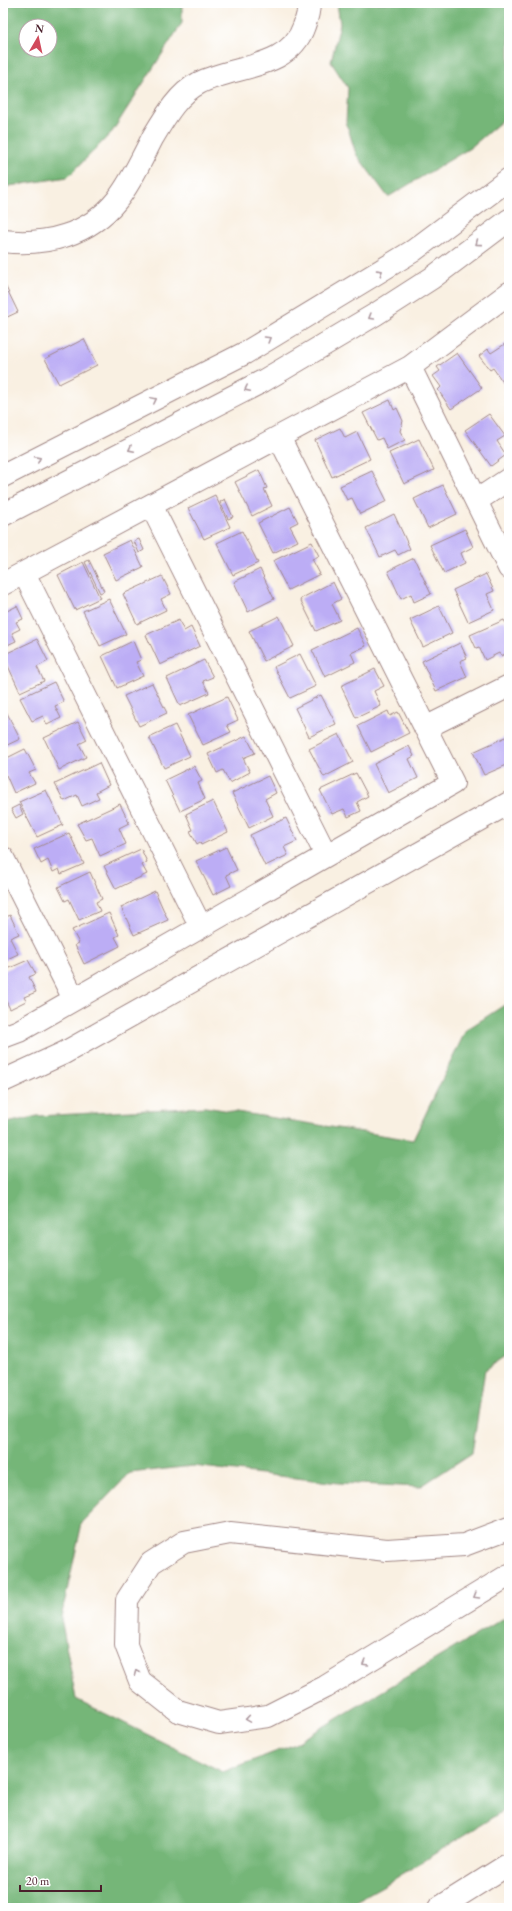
<svg xmlns="http://www.w3.org/2000/svg" width="512" height="1911" font-family="'EB Garamond',serif">
  <rect width="100%" height="100%" fill="#fff"/>
  <filter id="ink" filterUnits="userSpaceOnUse"><feTurbulence type="fractalNoise" baseFrequency=".025" numOctaves="2"/><feDisplacementMap in="SourceGraphic" scale="8" xChannelSelector="R" yChannelSelector="G"/><feConvolveMatrix kernelMatrix="1 2 1 2 8 2 1 2 1" color-interpolation-filters="sRGB"/></filter>
  <filter id="wash" filterUnits="userSpaceOnUse"><feTurbulence type="fractalNoise" baseFrequency=".012" numOctaves="4" result="noise"/><feDisplacementMap in="SourceGraphic" scale="16" xChannelSelector="R" yChannelSelector="G"/><feGaussianBlur stdDeviation="0.9" result="paint"/><feColorMatrix in="noise" values="0 0 0 0 0 0 0 0 0 0 0 0 0 0 0 0 0 1.4 0 .05"/><feComposite in="paint" operator="in"/></filter>
  <g filter="url(#wash)">
    <rect width="100%" height="100%" fill="#f9f0e2"/>
    <!-- forest -->
    <path fill="#75b678" stroke="#606a52" fill-rule="evenodd" d="M 3,3 L 182,3 L 182,23 L 112,132 L 68,177 L 3,187 ZM 26,26 L 50,26 L 50,50 L 26,50 Z
      M 337,3 L 509,3 L 509,115 L 470,148 L 388,197 L 356,154 L 346,122 L 348,88 L 331,62 L 340,24 Z
      M 509,1002 L 509,1354 L 485,1370 L 472,1453 L 420,1487 L 338,1483 L 193,1466 L 130,1473 L 82,1523 L 61,1618 L 76,1699 L 223,1772 L 293,1745 L 509,1615 L 509,1807 L 388,1883 L 343,1908 L 24,1908 L 3,1905 L 3,1124 L 37,1116 L 205,1107 L 413,1140 L 466,1030 Z"/>
    <g id="blocks">
      <!-- building -->
      <path fill="#bcadf5" d="M 3,281 L 18,312 L 3,319 Z
        M 84,339 L 97,365 L 59,384 L 45,359 Z
        M 508,342 L 509,387 L 507,388 L 493,368 L 490,370 L 479,356 L 488,349 L 491,353 Z
        M 457,353 L 482,388 L 451,409 L 438,390 L 441,387 L 433,376 L 440,371 L 437,367 Z
        M 390,400 L 394,410 L 397,408 L 403,421 L 400,431 L 405,440 L 387,449 L 382,438 L 377,440 L 363,413 Z
        M 489,414 L 505,436 L 497,441 L 506,455 L 491,466 L 465,430 Z
        M 340,428 L 345,438 L 357,432 L 370,459 L 332,477 L 315,440 Z
        M 419,439 L 434,470 L 404,484 L 389,453 Z
        M 259,470 L 267,488 L 264,489 L 272,506 L 252,516 L 235,482 Z
        M 372,471 L 387,501 L 360,514 L 352,498 L 347,500 L 340,486 Z
        M 443,485 L 457,514 L 428,528 L 414,499 Z
        M 215,495 L 230,527 L 204,539 L 188,508 Z
        M 225,499 L 233,517 L 228,519 L 220,502 Z
        M 290,507 L 298,522 L 290,526 L 298,541 L 273,553 L 258,523 Z
        M 394,514 L 410,549 L 398,555 L 395,550 L 380,557 L 366,528 Z
        M 465,529 L 473,547 L 461,553 L 465,563 L 444,573 L 430,545 Z
        M 242,531 L 258,563 L 233,575 L 217,543 Z
        M 139,539 L 144,550 L 139,553 L 134,541 Z
        M 130,540 L 143,567 L 116,580 L 103,553 Z
        M 312,542 L 319,556 L 312,559 L 320,574 L 288,590 L 273,561 Z
        M 414,558 L 431,594 L 414,602 L 411,594 L 401,599 L 388,571 Z
        M 89,560 L 104,591 L 100,593 L 85,562 Z
        M 83,562 L 100,598 L 75,610 L 58,575 Z
        M 260,569 L 274,599 L 248,612 L 234,582 Z
        M 486,574 L 494,591 L 487,594 L 494,610 L 468,622 L 453,590 Z
        M 162,576 L 171,594 L 161,599 L 166,610 L 137,624 L 123,594 Z
        M 333,582 L 341,599 L 332,604 L 340,620 L 316,631 L 300,599 Z
        M 109,599 L 126,634 L 100,646 L 83,611 Z
        M 17,606 L 23,619 L 16,622 L 20,629 L 12,633 L 16,641 L 3,647 L 3,613 Z
        M 439,606 L 452,633 L 423,647 L 410,620 Z
        M 279,616 L 294,646 L 264,661 L 249,631 Z
        M 179,620 L 184,631 L 191,627 L 200,646 L 160,665 L 146,635 Z
        M 504,620 L 509,629 L 509,652 L 501,656 L 499,653 L 485,660 L 479,647 L 476,648 L 470,635 Z
        M 357,628 L 366,646 L 351,653 L 355,662 L 325,677 L 312,650 Z
        M 37,639 L 48,661 L 37,667 L 44,681 L 20,692 L 3,655 Z
        M 133,641 L 141,660 L 136,662 L 143,676 L 117,688 L 102,656 Z
        M 460,643 L 467,658 L 460,661 L 467,677 L 436,691 L 422,661 Z
        M 300,654 L 316,686 L 290,698 L 274,667 Z
        M 204,660 L 213,677 L 203,681 L 209,693 L 180,706 L 167,678 Z
        M 375,669 L 384,686 L 374,691 L 381,706 L 356,718 L 341,686 Z
        M 54,682 L 64,702 L 55,706 L 61,718 L 47,725 L 43,716 L 32,721 L 20,698 Z
        M 152,683 L 167,713 L 139,726 L 124,696 Z
        M 321,695 L 336,724 L 309,737 L 295,708 Z
        M 227,697 L 238,720 L 227,725 L 231,732 L 203,745 L 188,715 Z
        M 6,711 L 20,739 L 3,747 L 3,712 Z
        M 388,711 L 390,716 L 398,712 L 409,733 L 371,752 L 358,726 Z
        M 78,722 L 87,740 L 79,744 L 86,757 L 59,770 L 44,738 Z
        M 175,725 L 190,756 L 164,768 L 149,737 Z
        M 339,734 L 353,762 L 324,777 L 309,749 Z
        M 246,736 L 255,753 L 243,758 L 250,772 L 230,783 L 223,770 L 217,773 L 208,754 Z
        M 506,737 L 509,743 L 509,764 L 484,775 L 473,752 Z
        M 409,746 L 414,756 L 409,759 L 418,778 L 388,793 L 374,764 Z
        M 25,749 L 36,770 L 29,773 L 35,783 L 14,793 L 6,775 L 3,777 L 3,760 Z
        M 99,763 L 109,785 L 96,792 L 99,798 L 82,806 L 77,795 L 64,801 L 55,784 Z
        M 194,766 L 202,781 L 198,783 L 205,799 L 180,811 L 165,780 Z
        M 356,773 L 368,796 L 357,802 L 361,811 L 348,817 L 344,809 L 332,814 L 320,790 Z
        M 268,776 L 276,793 L 265,799 L 273,816 L 249,828 L 232,793 Z
        M 46,790 L 63,825 L 37,837 L 19,802 Z
        M 213,801 L 228,832 L 201,845 L 200,842 L 197,844 L 190,831 L 193,830 L 186,814 Z
        M 120,804 L 129,823 L 119,828 L 126,844 L 100,856 L 92,838 L 86,840 L 77,824 Z
        M 19,805 L 23,814 L 16,818 L 11,809 Z
        M 286,818 L 297,841 L 284,847 L 288,855 L 265,866 L 250,835 Z
        M 69,833 L 84,864 L 61,874 L 59,869 L 53,872 L 48,860 L 41,864 L 34,849 Z
        M 226,847 L 237,870 L 226,875 L 231,886 L 213,895 L 196,861 Z
        M 141,849 L 147,862 L 142,865 L 147,874 L 116,889 L 104,866 Z
        M 90,872 L 102,899 L 96,902 L 100,911 L 79,920 L 69,899 L 65,901 L 58,887 Z
        M 155,891 L 168,920 L 134,935 L 121,907 Z
        M 109,913 L 119,935 L 115,937 L 120,946 L 84,964 L 75,945 L 79,943 L 72,930 Z
        M 10,915 L 19,934 L 10,938 L 18,954 L 3,961 L 3,919 Z
        M 28,960 L 36,974 L 29,977 L 36,992 L 24,997 L 26,1001 L 10,1009 L 3,995 L 3,971 Z"/>
    </g>
  </g>
  <g filter="url(#ink)">
    <use href="#blocks" fill-opacity="0" stroke="#a28886" stroke-width="1"/>
    <g fill="none" stroke-linecap="round" stroke-linejoin="round">
      <!-- minor casing -->
      <g stroke="#a28886" stroke-width="24">
        <path id="minor" d="M 3,241 C 46,246 89,235 117,200 C 132,181 142,158 153,137 C 165,117 178,94 199,83 C 234,65 289,70 304,26 C 307,18 309,12 309,3
          M 410,367 L 509,568
          M 3,476 L 245,353 L 413,251 L 509,179
          M 476,501 L 509,479
          M 151,505 L 326,855
          M 3,515 L 263,381 L 376,314 L 432,278 L 509,220
          M 24,573 L 201,927
          M 3,584 L 410,367 L 509,293
          M 425,728 L 509,686
          M 3,858 L 74,999
          M 3,1037 L 19,1031 L 453,783 L 279,437
          M 3,1081 L 64,1053 L 509,803
          M 509,1528 L 464,1545 L 387,1550 L 230,1533 L 184,1542 L 151,1563 L 127,1600 L 126,1645 L 140,1681 L 178,1711 L 219,1723 L 268,1716 L 325,1687 L 509,1575
          M 439,1908 L 509,1864"/>
      </g>
      <!-- minor -->
      <use href="#minor" stroke="#fff" stroke-width="22"/>
    </g>
    <!-- one-way arrows -->
    <defs><path id="oneway-chevron" d="M-2-3.5L2.5 0L-2 3.5" fill="none" stroke-width="1.6" stroke-linecap="round" stroke-linejoin="round"/></defs>
    <g stroke="#ae9aa0">
      <use href="#oneway-chevron" transform="translate(478 243) rotate(143)"/>
      <use href="#oneway-chevron" transform="translate(380 272) rotate(-32)"/>
      <use href="#oneway-chevron" transform="translate(371 317) rotate(149)"/>
      <use href="#oneway-chevron" transform="translate(268 339) rotate(-31)"/>
      <use href="#oneway-chevron" transform="translate(247 389) rotate(153)"/>
      <use href="#oneway-chevron" transform="translate(154 400) rotate(-27)"/>
      <use href="#oneway-chevron" transform="translate(131 449) rotate(153)"/>
      <use href="#oneway-chevron" transform="translate(38 459) rotate(-27)"/>
      <use href="#oneway-chevron" transform="translate(476 1596) rotate(149)"/>
      <use href="#oneway-chevron" transform="translate(365 1663) rotate(149)"/>
      <use href="#oneway-chevron" transform="translate(137 1672) rotate(-112)"/>
      <use href="#oneway-chevron" transform="translate(248 1719) rotate(171)"/>
    </g>
  </g>
  <!-- margin -->
  <rect width="512" height="1911" fill="none" stroke="#fff" stroke-width="16"/>
  <!-- north arrow -->
  <g transform="translate(38 38) rotate(9)"><circle r="19" fill="#ffffff" stroke="#b7a5aa"/>
  <path d="M0-3L7 15L0 10L-7 15Z" fill="#d1495b"/>
  <text y="-6" font-size="11" font-weight="bold" text-anchor="middle" fill="#4a1f2b">N</text>
  </g>
  <!-- scale -->
  <path d="M20 1885v6h81v-6" fill="none" stroke="#4a1f2b" stroke-width="2"/>
  <text x="26" y="1885" font-size="12" fill="#4a1f2b" stroke="#ffffff" stroke-width="3" paint-order="stroke">20 m</text>
</svg>
